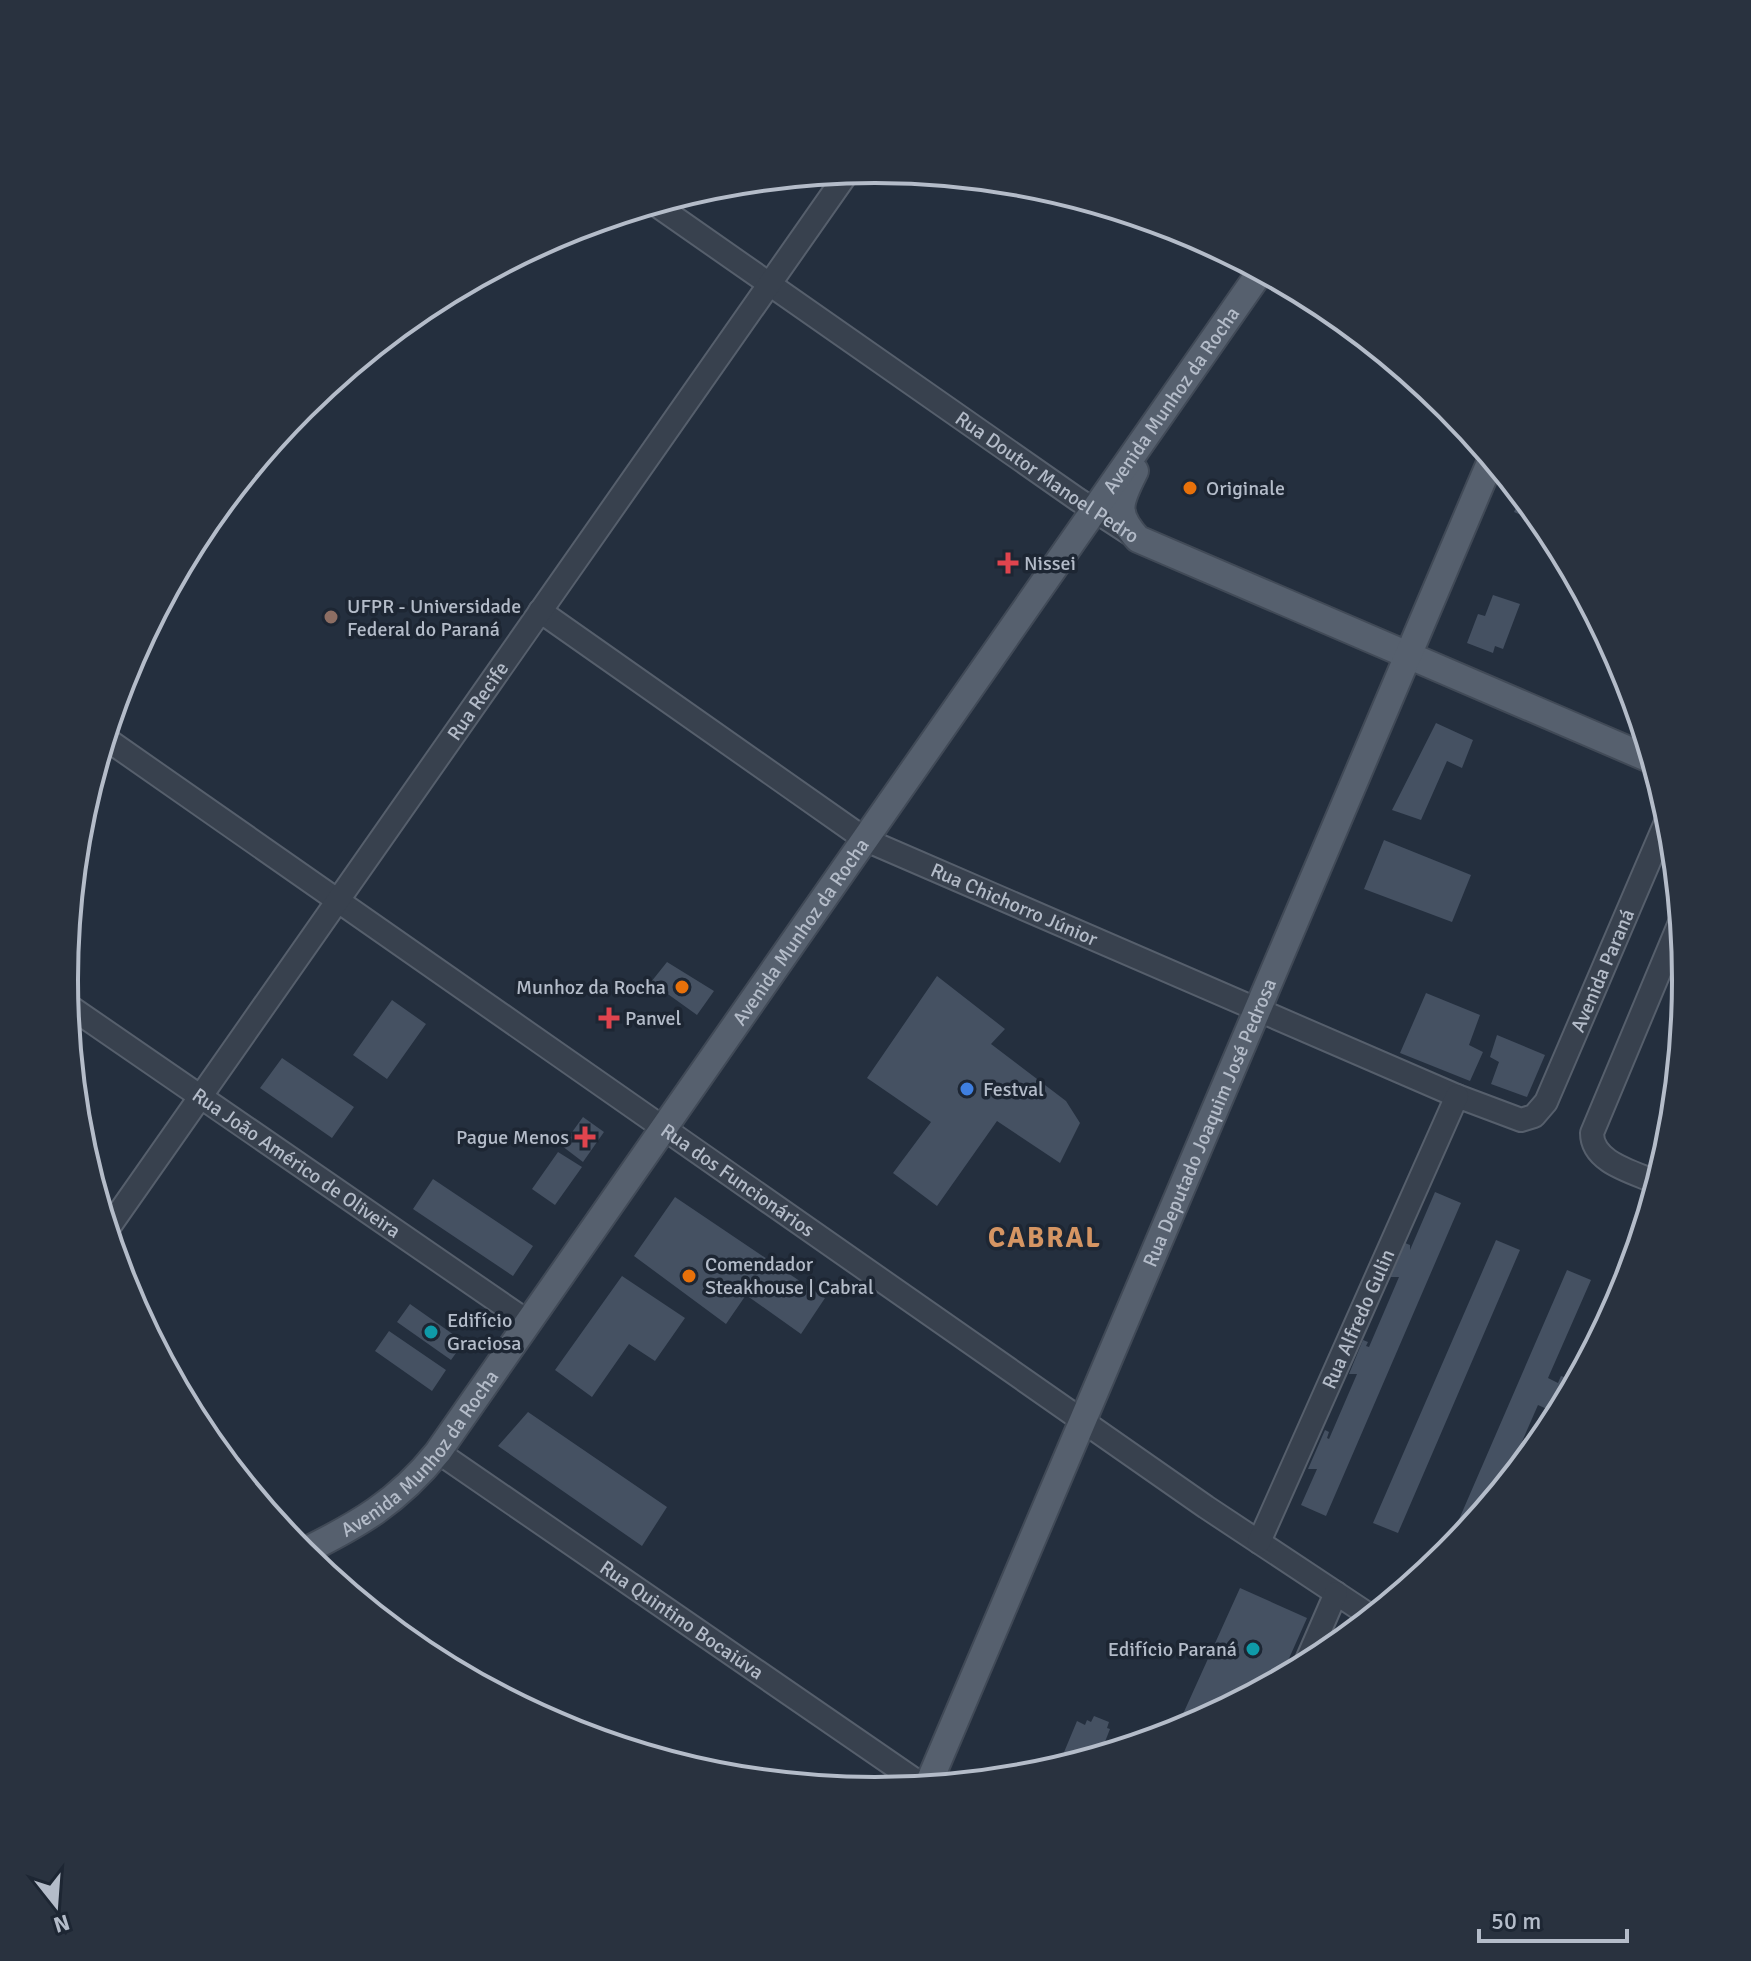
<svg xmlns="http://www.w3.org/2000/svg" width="1751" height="1961" font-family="Signika,sans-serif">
  <rect width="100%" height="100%" fill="#242f3e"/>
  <!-- building -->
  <path fill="#455162" d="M 1521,496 L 1540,517 L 1538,522 L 1514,512 Z
    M 1493,595 L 1520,604 L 1503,649 L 1495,646 L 1493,653 L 1467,643 L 1478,614 L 1485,616 Z
    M 1436,723 L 1473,740 L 1462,768 L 1447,761 L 1421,820 L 1392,810 Z
    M 1384,840 L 1471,875 L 1452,922 L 1364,889 Z
    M 667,962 L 714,991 L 697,1015 L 651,982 Z
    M 937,976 L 1005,1029 L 991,1044 L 1066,1101 L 1080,1123 L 1060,1163 L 997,1121 L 937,1206 L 893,1173 L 931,1122 L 867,1078 Z
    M 1426,993 L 1480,1015 L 1469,1045 L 1483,1052 L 1470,1081 L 1400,1053 Z
    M 392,1000 L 426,1024 L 387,1079 L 353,1055 Z
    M 1497,1035 L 1545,1055 L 1527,1097 L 1491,1084 L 1499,1062 L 1490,1057 Z
    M 282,1058 L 354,1107 L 332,1138 L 260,1088 Z
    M 583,1117 L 604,1132 L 583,1162 L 562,1146 Z
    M 558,1152 L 582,1167 L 555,1205 L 532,1189 Z
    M 433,1179 L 533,1246 L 513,1276 L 413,1209 Z
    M 1435,1192 L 1461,1203 L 1326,1516 L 1301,1505 L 1317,1469 L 1308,1469 L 1325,1430 L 1329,1432 L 1327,1438 L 1329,1439 L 1357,1374 L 1349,1374 L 1363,1340 L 1368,1342 L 1366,1346 L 1369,1347 L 1399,1277 L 1390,1277 L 1405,1243 L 1410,1245 L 1410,1250 Z
    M 675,1197 L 825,1298 L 801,1334 L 746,1295 L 726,1324 L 634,1256 Z
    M 1496,1240 L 1520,1250 L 1398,1533 L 1373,1523 Z
    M 1567,1270 L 1591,1280 L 1548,1378 L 1558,1383 L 1561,1376 L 1567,1378 L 1551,1416 L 1545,1414 L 1547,1409 L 1538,1405 L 1506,1478 L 1510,1480 L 1441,1561 Z
    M 622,1276 L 685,1318 L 655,1361 L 629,1344 L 592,1397 L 555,1370 Z
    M 410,1304 L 464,1342 L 451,1360 L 397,1322 Z
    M 389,1331 L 446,1370 L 432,1391 L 375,1351 Z
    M 528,1412 L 667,1507 L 642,1546 L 498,1446 Z
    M 1240,1588 L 1307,1618 L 1279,1681 L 1187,1730 L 1178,1725 Z
    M 1094,1716 L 1109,1722 L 1107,1728 L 1110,1729 L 1099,1757 L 1057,1769 L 1077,1721 L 1085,1725 L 1087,1720 L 1091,1722 Z"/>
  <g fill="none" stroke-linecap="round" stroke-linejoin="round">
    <!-- minor casing -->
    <g stroke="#565f6c" stroke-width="26">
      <g id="minor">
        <path id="s1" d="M 655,204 L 1077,499 L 1137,538"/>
        <path id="s2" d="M 540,611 L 866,840 L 1457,1096 L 1521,1120 L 1534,1116 L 1546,1102 L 1669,815"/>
        <path id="s3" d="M 105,738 L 1206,1507 L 1372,1617"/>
        <path id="s4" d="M 66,1004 L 528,1322"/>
        <path d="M 1658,1183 C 1634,1172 1592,1163 1592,1133 L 1681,920"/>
        <path id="s5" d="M 107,1230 L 848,172"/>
        <path id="s6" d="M 438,1452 L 925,1787"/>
        <path id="s7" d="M 1259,1542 L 1457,1096"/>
        <path d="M 1304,1667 L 1336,1593"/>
      </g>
    </g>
    <!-- major casing -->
    <g stroke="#414a57" stroke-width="30">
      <g id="major">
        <path d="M 1135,471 C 1120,501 1113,512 1138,539 L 1652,760"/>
        <path id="s8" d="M 301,1553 C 358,1525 398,1502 438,1452 L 1261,271"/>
        <path id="s9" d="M 927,1787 L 1492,458"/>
      </g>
    </g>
    <!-- minor -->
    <use href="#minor" stroke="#38414e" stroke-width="22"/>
    <!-- major -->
    <use href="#major" stroke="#56606e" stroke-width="26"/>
  </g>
  <!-- markers -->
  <g fill="#e8710a" stroke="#1d2633" stroke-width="3">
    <circle cx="1190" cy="488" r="8"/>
    <circle cx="682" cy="987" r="8"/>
    <circle cx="689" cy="1276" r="8"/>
  </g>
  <g fill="#e0444e" stroke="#1d2633" stroke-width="3">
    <path d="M1004 551h8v8h8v8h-8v8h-8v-8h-8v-8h8z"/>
    <path d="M605 1006h8v8h8v8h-8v8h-8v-8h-8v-8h8z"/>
    <path d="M581 1125h8v8h8v8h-8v8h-8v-8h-8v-8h8z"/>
  </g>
  <circle fill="#8d6e63" stroke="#1d2633" stroke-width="3" cx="331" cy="617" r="8"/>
  <circle fill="#3f7fe0" stroke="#1d2633" stroke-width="3" cx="967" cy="1089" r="8"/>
  <g fill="#0f9aa8" stroke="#1d2633" stroke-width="3">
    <circle cx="431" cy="1332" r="8"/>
    <circle cx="1253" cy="1649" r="8"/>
  </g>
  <g text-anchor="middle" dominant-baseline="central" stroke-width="7" stroke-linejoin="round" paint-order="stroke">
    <!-- street labels -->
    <g font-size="20" fill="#b4bcc9" stroke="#1d2633">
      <text stroke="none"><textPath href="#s8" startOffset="1454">Avenida Munhoz da Rocha</textPath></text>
      <text stroke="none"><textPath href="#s1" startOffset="478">Rua Doutor Manoel Pedro</textPath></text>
      <text stroke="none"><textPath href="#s5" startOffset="646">Rua Recife</textPath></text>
      <text stroke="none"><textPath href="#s2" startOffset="560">Rua Chichorro Júnior</textPath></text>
      <text stroke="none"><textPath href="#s8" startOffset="806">Avenida Munhoz da Rocha</textPath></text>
      <text stroke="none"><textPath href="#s2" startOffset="1286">Avenida Paraná</textPath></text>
      <text stroke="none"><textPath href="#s9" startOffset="722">Rua Deputado Joaquim José Pedrosa</textPath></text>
      <text stroke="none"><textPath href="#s4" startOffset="280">Rua João Américo de Oliveira</textPath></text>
      <text stroke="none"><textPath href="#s3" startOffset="772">Rua dos Funcionários</textPath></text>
      <text stroke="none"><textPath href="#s7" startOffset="244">Rua Alfredo Gulin</textPath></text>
      <text stroke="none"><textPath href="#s8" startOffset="158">Avenida Munhoz da Rocha</textPath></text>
      <text stroke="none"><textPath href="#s6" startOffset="296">Rua Quintino Bocaiúva</textPath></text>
    </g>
    <!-- poi labels -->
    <g font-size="20" fill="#b4bcc9" stroke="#1d2633" text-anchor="start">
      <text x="1206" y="488">Originale</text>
      <text x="1024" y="563">Nissei</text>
      <text x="347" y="606">UFPR - Universidade<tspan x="347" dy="23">Federal do Paraná</tspan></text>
      <text x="666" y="987" text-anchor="end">Munhoz da Rocha</text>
      <text x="625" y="1018">Panvel</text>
      <text x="983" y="1089">Festval</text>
      <text x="569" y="1137" text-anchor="end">Pague Menos</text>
      <text x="705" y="1264">Comendador<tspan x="705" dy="23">Steakhouse | Cabral</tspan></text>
      <text x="447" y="1320">Edifício<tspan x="447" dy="23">Graciosa</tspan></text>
      <text x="1237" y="1649" text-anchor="end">Edifício Paraná</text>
    </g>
    <!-- district labels -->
    <g font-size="28" font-weight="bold" letter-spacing="2" fill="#d59563" stroke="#1d2633">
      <text x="1045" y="1238">CABRAL</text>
    </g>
  </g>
  <!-- crop -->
  <path d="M0 0H1751V1961H0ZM78 980a797 797 0 1 1 1594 0a797 797 0 1 1-1594 0Z" fill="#29323f" fill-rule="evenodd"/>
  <path fill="none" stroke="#b4bcc9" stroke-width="4" d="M78 980a797 797 0 1 1 1594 0a797 797 0 1 1-1594 0Z"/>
  <!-- north arrow -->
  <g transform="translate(56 1905) rotate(163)" stroke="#1d2633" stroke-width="6" paint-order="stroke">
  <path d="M0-6L14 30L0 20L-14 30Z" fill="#b4bcc9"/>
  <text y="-12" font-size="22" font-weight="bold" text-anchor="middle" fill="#b4bcc9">N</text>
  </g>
  <!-- scale -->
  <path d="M1479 1929v12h148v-12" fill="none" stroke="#b4bcc9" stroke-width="4"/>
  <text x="1491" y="1929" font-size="24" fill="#b4bcc9" stroke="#1d2633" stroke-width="6" paint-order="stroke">50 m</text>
</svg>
